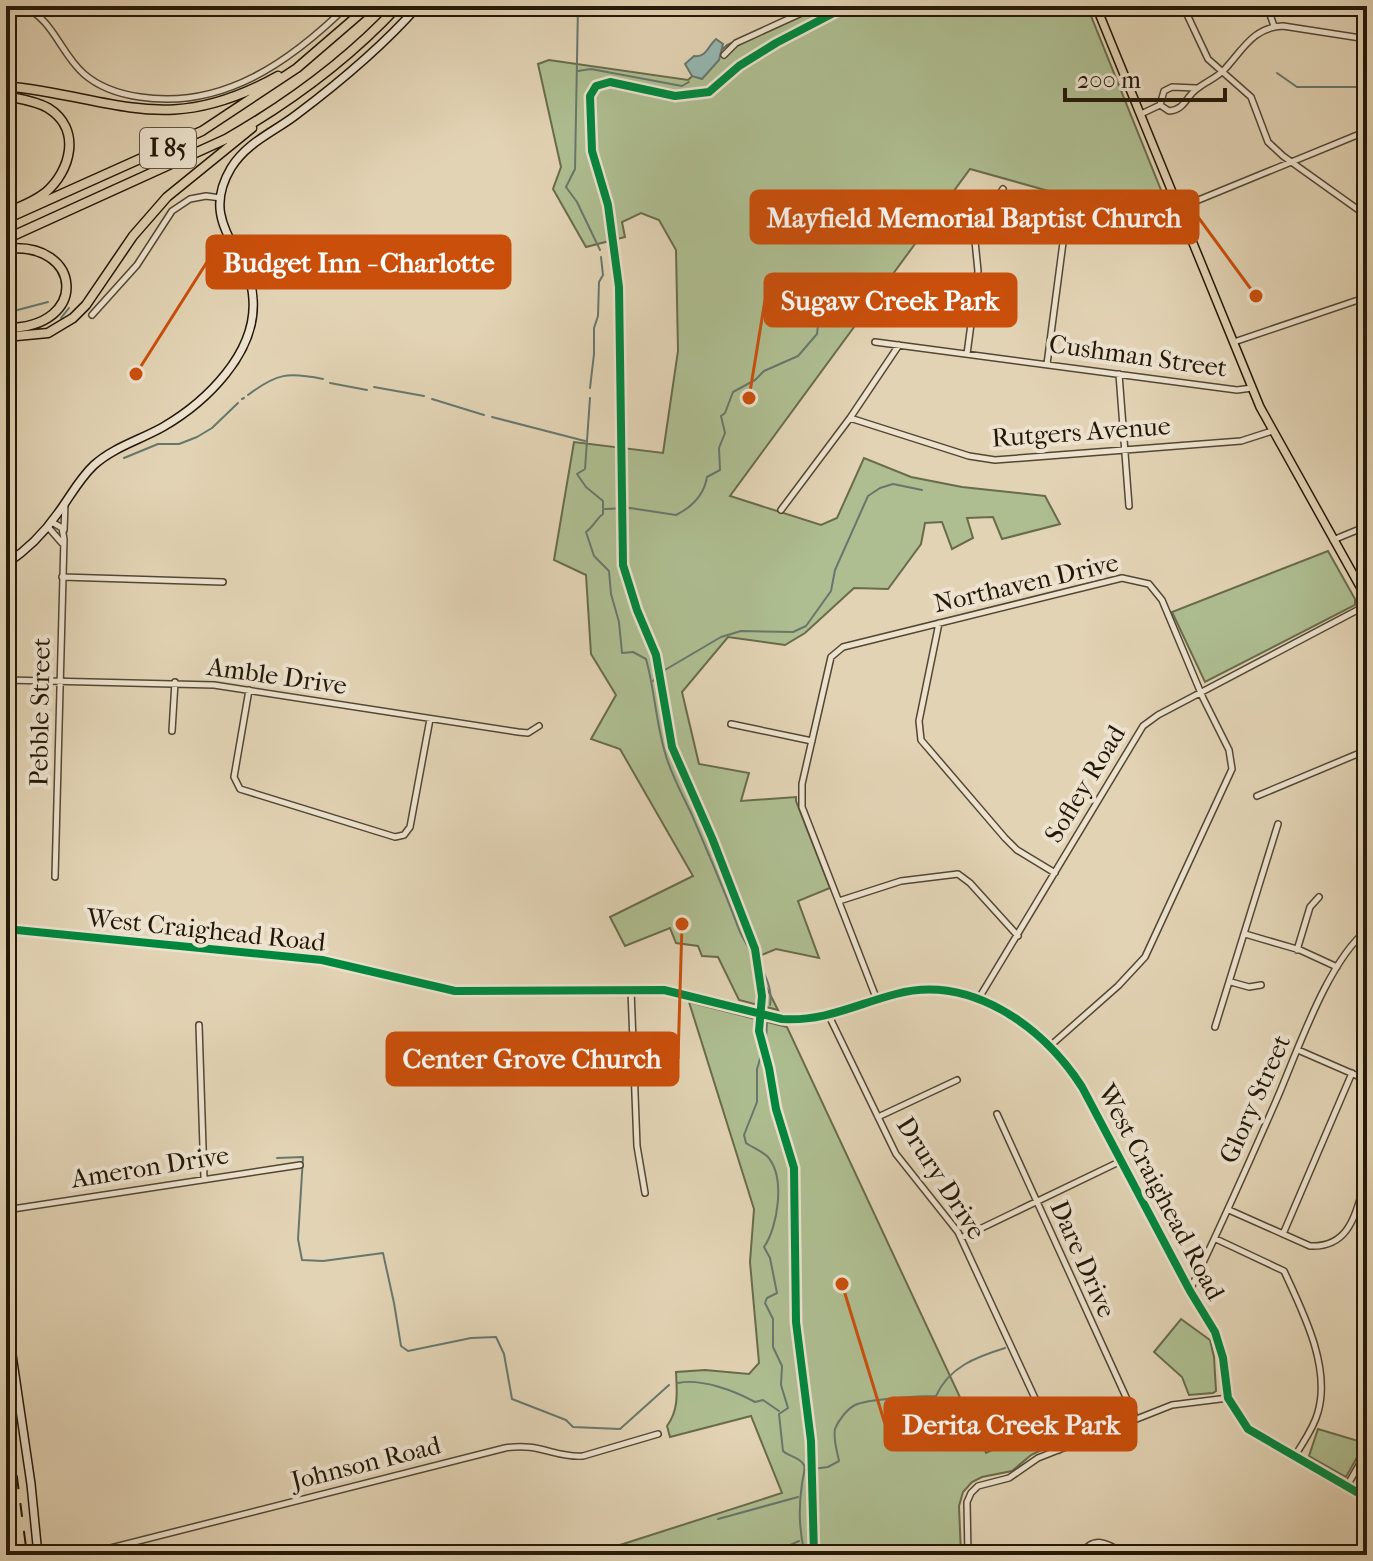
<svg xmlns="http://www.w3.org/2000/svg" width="1373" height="1561" font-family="'IM FELL French Canon',serif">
  <rect width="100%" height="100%" fill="#e2d3b4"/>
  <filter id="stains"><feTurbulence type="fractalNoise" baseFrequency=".0025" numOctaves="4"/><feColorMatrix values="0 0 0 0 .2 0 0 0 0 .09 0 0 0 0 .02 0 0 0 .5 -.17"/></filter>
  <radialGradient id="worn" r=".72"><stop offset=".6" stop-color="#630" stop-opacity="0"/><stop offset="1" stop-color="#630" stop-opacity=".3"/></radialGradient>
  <!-- green -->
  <path fill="#aebe91" stroke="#686b4c" stroke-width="2" d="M 809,6 L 814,6 L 817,11 L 828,6 L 1087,6 L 1173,220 L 1105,218 L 1106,207 L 970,169 L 730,496 L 821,525 L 837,518 L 864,458 L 911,477 L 962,487 L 1045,496 L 1060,524 L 1002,539 L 993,517 L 967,518 L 973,538 L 952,549 L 942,522 L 925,523 L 921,544 L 888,589 L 854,588 L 805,633 L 785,645 L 728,637 L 682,692 L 699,764 L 749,773 L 741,801 L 796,797 L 796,801 L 830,888 L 798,901 L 819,958 L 776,949 L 752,959 L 778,1010 L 739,1000 L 718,957 L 702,956 L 698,946 L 676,943 L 670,928 L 625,946 L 610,917 L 693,876 L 620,749 L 591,739 L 616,695 L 591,654 L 586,575 L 554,560 L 574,442 L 663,453 L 678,351 L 676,250 L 659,220 L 641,213 L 622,222 L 625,237 L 586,247 L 553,189 L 561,167 L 538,64 L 549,60 L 688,80 L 727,45 Z
    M 1328,551 L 1355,599 L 1355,605 L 1205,682 L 1172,612 Z
    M 689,1002 L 787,1027 L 986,1453 L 1042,1426 L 1052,1445 L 1031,1455 L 1012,1471 L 982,1477 L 972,1482 L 963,1492 L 959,1506 L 961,1555 L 623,1555 L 620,1545 L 782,1493 L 751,1416 L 670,1437 L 667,1426 C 679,1410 677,1392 676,1372 L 705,1370 L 749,1374 L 759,1363 L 750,1262 L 754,1209 Z
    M 1181,1319 L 1210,1340 L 1214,1357 L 1216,1391 L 1213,1393 L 1189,1395 L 1182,1377 L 1154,1352 Z
    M 1318,1429 L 1365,1443 L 1346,1477 L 1309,1456 Z"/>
  <!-- water -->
  <path fill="#95b7b0" stroke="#67776d" stroke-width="2" d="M 716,39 L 723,44 L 719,60 L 702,79 L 692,76 L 685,64 L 694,56 C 706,58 708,46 716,39 Z"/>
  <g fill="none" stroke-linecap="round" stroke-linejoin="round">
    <!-- stream -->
    <path stroke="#67776d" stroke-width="2" d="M 578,6 L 575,169 L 566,187 L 577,202 L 600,250
      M 578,71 L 591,69 L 682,86 L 689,82
      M 1277,73 L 1297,87 L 1367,87
      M 6,313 L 48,302
      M 61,318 L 69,308
      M 330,383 L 367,390
      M 374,387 L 424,396
      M 590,388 L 594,354 L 594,328 L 598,316 L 599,282 L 603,275 L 601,257
      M 248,395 C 277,373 288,372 323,379
      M 590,398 L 585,469 L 577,474 L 586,487 L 603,501 L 603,514 C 597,518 594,526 586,532 L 594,556 L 609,571 L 611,594 L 619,622 L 622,653 L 633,652 L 646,659 C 655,691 656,725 666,756 C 672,776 682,794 691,813 C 707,850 724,889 738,927 C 747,953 775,976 770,1005
      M 242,399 L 244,398
      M 432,399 L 484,415
      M 492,417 L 585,441
      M 124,458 L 158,444 L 179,444 L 197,437 L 212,428 L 238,403
      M 605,509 L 630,508 L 676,515 C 692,507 704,495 707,477 L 720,470 L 719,448 L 725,433 L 721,416 L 725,413 L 733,392 L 755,380 L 764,371 L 798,356 L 817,334 L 818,325 L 824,322 C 836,293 836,292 868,289
      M 653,681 L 658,674 L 721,637 L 741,631 L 793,632 L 806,626 L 831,591 L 835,570 L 868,496 L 880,488 L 893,484 L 922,490
      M 767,1023 L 766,1039 L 757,1069 L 757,1102 L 744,1135 L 746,1143 C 752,1147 761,1151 767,1156 C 786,1176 778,1227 764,1247 L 770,1258 L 777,1293 L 767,1298 L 765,1303 L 773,1319 L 773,1347 L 782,1366 L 781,1385 L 788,1408 L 779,1414 L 783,1451 C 788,1456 801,1458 804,1465 C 806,1471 802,1479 802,1484 C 798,1510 799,1531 805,1555
      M 277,1158 L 303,1157 L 298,1239 L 302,1260 L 323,1261 L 383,1253 L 394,1303 L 401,1346 L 408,1351 L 471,1338 L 496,1337 L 504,1354 L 512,1399 L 566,1420 L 573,1427 L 620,1429 L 669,1385
      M 678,1383 C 701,1378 735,1391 755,1402 L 763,1400 L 779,1411
      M 805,1470 L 828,1467 L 839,1461 C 837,1451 833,1439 835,1429 C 838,1421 847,1409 855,1405 C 867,1399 921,1396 936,1396 C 949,1367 976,1357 1005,1348
      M 718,1519 L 798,1497
      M 782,1555 L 790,1545 L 799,1541"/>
    <!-- street casing -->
    <g stroke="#534733" stroke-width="8">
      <path id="street" d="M 23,6 C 54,20 60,53 84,74 C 100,88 119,94 140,97 C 223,110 291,61 347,6
        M 1183,6 L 1208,59 L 1251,97 L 1268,142 L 1283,156 L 1367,216
        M 1267,6 L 1274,26
        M 724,55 L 736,43 L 817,6
        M 1160,105 L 1169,111 C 1185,110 1186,96 1198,88 C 1206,82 1216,78 1224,70 C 1242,51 1253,27 1283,26 L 1367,39
        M 1141,114 L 1160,105 L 1164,91 L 1172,87 L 1196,88
        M 1179,208 L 1367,131
        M 247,272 L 318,285
        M 932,283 L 975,288
        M 92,315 L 137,265 L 172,211 L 190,199 L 206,196 L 221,198
        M 875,342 L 1237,390 L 1252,388
        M 1234,342 L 1367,297
        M 967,354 L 978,271 L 974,231 L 1003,189
        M 1047,364 L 1064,235
        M 1119,374 L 1129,506
        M 850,418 L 969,456 L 995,460 L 1241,441 L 1272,431
        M 781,510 L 850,418 L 899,345
        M 52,522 L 62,528 L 64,539 L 55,877
        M 48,527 L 62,543
        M 64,530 L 65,504
        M 1333,540 L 1367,526
        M 62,577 L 223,582
        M 939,623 L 919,721 L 921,740 L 1005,838 L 1017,850 L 1055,873
        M 6,680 L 214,685 L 518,732 L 528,733 L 539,726
        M 249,690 L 234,777 L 240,789 L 395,837 L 404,835 L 410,827 L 430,719
        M 731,724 L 812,741
        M 172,731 L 175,682
        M 1257,796 L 1367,750
        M 839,901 L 901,881 L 958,874 L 970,883 L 1018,936
        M 1245,934 L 1300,950 L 1337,967
        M 1297,950 L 1310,907 L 1319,897
        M 1231,982 L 1249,987 L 1261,985
        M 631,990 L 637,1146 L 645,1193
        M 979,998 L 1143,726 L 1158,715 L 1367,605
        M 877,1000 L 802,807 L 802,784 L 831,657 L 843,647 L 1122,578 L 1149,584 L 1162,600 L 1203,698 L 1229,750 L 1232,769 L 1145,957 L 1118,986 L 1050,1046
        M 829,1016 L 896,1154 L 958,1232 L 1059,1450
        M 199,1025 L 204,1178
        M 1215,1027 L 1278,824
        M 1298,1050 L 1367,1080
        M 997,1114 L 1136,1419
        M 878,1117 L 957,1080
        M 6,1210 L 300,1165
        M 1229,1210 L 1310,1246 C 1353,1248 1356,1208 1367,1176
        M 1283,1234 L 1352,1073
        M 961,1238 L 1121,1161
        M 1216,1239 L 1284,1271 C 1303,1312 1331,1367 1318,1412 C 1314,1428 1303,1442 1295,1456
        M 1190,1290 C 1220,1228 1248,1165 1276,1101 C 1297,1053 1327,962 1367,930
        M 6,1411 L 20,1410
        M 1347,1486 L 1367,1451
        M 83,1555 L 505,1448 C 539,1442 555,1458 583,1456 L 658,1434
        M 968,1555 L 967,1502 L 971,1493 L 978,1486 L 1009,1478 L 1038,1458 L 1172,1405 L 1228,1398
        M 1081,1555 C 1094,1533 1110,1545 1127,1555"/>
    </g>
    <!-- secondary casing -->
    <g stroke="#231808" stroke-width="10">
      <path id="secondary" d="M 6,564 C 27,550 44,533 58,513 C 70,497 79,479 94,465 C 114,447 140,440 163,427 C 206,402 257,353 253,299 C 251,250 197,225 231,168 C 247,142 274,132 296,115 C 340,82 382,47 418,6
        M 6,929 L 322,960 L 455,991 L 664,990 L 782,1019 C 824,1022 857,1004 896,994 C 970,974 1043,1026 1082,1087 L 1190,1291 L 1215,1332 L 1223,1358 L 1228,1398 L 1248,1429 L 1367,1498
        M 6,1314 L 31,1484 L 38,1555"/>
    </g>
    <!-- primary casing -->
    <g stroke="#231808" stroke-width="10">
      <path id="primary" d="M 1096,6 L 1260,407 L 1367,599"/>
    </g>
    <!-- highway casing -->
    <g stroke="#231808" stroke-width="11">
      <path id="highway" d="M 6,86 C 118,98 167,138 278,76
        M 6,96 C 20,99 36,101 48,108 C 82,129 71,171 45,193 C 37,199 27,204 17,208
        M 6,219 L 202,131 L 297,68 L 369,6
        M 6,239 L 226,139 C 289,103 348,60 398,6
        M 6,249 C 82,240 91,328 6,328
        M 6,337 L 48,333 L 73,318 L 86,305 L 133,236 L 167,197 L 252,128"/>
    </g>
    <!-- street -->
    <use href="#street" stroke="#ece2ce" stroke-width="5"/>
    <!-- secondary -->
    <use href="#secondary" stroke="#ece2ce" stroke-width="7"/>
    <!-- primary -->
    <use href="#primary" stroke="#e2d3b4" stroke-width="7"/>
    <!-- highway -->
    <use href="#highway" stroke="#e2d3b4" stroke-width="8"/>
    <!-- rail -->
    <path stroke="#231808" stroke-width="2" stroke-dasharray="14 14" stroke-linecap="butt" d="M 6,1392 L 27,1555"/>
    <!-- cycleway casing -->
    <g stroke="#ece2ce" stroke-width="13">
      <path id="cycleway" d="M 6,929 L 322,960 L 455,991 L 664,990 L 782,1019 C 824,1022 857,1004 896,994 C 970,974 1043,1026 1082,1087 L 1190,1291 L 1215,1332 L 1223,1358 L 1228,1398 L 1248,1429 L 1367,1498
        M 814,1555 L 811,1441 L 796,1322 L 794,1168 L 776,1109 L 769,1068 L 759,1031 L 762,996 L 755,949 L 712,838 L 672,747 L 656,655 L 637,610 L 623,565 L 619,287 L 608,205 L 592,151 L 590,96 L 596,86 L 610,82 L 675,96 L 709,92 L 739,66 L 776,43 L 847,6"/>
    </g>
    <!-- cycleway -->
    <use href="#cycleway" stroke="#00873e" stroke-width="8"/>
  </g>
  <g text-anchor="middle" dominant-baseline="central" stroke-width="8" stroke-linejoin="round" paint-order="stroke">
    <!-- shield labels -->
    <rect fill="#ece2ce" stroke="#5f5543" stroke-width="2" x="140" y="128" width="56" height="40" rx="6"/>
    <g font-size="24" font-weight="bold" fill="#231808">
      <text x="168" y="148">I 85</text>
    </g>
    <!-- street labels -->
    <g font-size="26" fill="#231808" stroke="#ece2ce">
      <text transform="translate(1138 356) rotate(8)">Cushman Street</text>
      <text transform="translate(1081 432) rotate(-4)">Rutgers Avenue</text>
      <text transform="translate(1026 583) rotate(-13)">Northaven Drive</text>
      <text transform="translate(277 676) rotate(8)">Amble Drive</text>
      <text transform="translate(40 712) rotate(-89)">Pebble Street</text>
      <text transform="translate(1085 784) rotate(-59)">Sofley Road</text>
      <text transform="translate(206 930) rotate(6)">West Craighead Road</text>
      <text transform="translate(1255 1099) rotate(-66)">Glory Street</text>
      <text transform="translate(150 1167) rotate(-9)">Ameron Drive</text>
      <text transform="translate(941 1178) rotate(57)">Drury Drive</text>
      <text transform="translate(1161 1192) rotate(62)">West Craighead Road</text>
      <text transform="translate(1083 1259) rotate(66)">Dare Drive</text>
      <text transform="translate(366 1463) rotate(-14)">Johnson Road</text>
    </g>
  </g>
  <!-- callouts -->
  <path fill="none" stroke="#ca4f0b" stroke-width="3" d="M1256 296L1198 217M136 374L207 262M749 398L765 300M682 924L678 1059M842 1284L885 1424"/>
  <g fill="#ca4f0b" stroke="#ece2ce" stroke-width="3">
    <circle cx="1256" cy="296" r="8"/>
    <circle cx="136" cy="374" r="8"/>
    <circle cx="749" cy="398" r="8"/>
    <circle cx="682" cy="924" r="8"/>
    <circle cx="842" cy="1284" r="8"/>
  </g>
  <g fill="#ca4f0b" stroke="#ca4f0b" stroke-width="3">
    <rect x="751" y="191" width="447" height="52" rx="8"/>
    <rect x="207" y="236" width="303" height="52" rx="8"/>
    <rect x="765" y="274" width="251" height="52" rx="8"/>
    <rect x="387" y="1033" width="291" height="52" rx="8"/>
    <rect x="885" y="1398" width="251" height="52" rx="8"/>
  </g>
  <g font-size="28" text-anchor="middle" font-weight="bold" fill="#fff">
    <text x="974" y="227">Mayfield Memorial Baptist Church</text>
    <text x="359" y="272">Budget Inn - Charlotte</text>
    <text x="890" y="310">Sugaw Creek Park</text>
    <text x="532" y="1068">Center Grove Church</text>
    <text x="1011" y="1434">Derita Creek Park</text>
  </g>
  <!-- margin -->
  <rect width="1373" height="1561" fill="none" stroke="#e2d3b4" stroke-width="32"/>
  <rect x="8" y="8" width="1357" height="1545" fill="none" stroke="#231808" stroke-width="4"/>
  <rect x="16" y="16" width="1341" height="1529" fill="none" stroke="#231808" stroke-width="2"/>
  <!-- scale -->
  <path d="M1065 88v12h160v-12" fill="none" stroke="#231808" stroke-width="4"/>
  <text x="1077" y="88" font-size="24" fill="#231808" stroke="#ece2ce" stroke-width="6" paint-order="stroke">200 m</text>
  <rect width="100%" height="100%" filter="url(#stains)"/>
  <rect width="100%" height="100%" fill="url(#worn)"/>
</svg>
